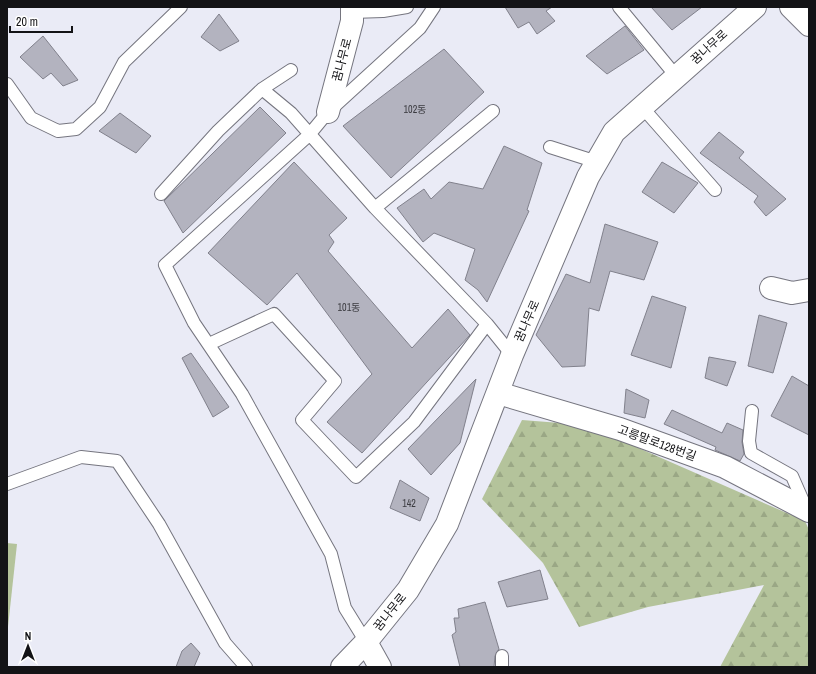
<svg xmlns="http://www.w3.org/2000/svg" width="816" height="674" font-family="'Archivo Narrow','Noto Sans KR',sans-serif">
  <defs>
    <pattern id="forest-firs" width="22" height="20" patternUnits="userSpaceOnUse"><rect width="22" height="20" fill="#b4c39b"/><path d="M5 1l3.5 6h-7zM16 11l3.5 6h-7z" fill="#9aa785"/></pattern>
  </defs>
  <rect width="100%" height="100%" fill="#eaebf6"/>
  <!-- forest -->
  <path fill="url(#forest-firs)" d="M 522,420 L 586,425 L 805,521 L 809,530 L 809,667 L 720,667 L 764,585 L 648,607 L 579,627 L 543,563 L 482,499 Z"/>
  <!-- pitch -->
  <path fill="#b4c39b" d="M 7,543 L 17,544 L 7,636 Z"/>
  <!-- building -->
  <path fill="#b3b3bf" stroke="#81818c" d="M 505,7 L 552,7 L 546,11 L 555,21 L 537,34 L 529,22 L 518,28 Z
    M 651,7 L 702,7 L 672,30 Z
    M 219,14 L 239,41 L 220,51 L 201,37 Z
    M 625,26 L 644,50 L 607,74 L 586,56 Z
    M 43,36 L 78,80 L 63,86 L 51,73 L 43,79 L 20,57 Z
    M 444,49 L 484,92 L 391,178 L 343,126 Z
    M 260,107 L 286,133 L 183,233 L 164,201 Z
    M 120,113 L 151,136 L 136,153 L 99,131 Z
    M 719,132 L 744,152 L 739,158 L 786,199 L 766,216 L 754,202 L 758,196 L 700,153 Z
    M 504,146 L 542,163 L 527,210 L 529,211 L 487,302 L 478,290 L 465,280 L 475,249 L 434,233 L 423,242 L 397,208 L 424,189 L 431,199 L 449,182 L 483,189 Z
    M 294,162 L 347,218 L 329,235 L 334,242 L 328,251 L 412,348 L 448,309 L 470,335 L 362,453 L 327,422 L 372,374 L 297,273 L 267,305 L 208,253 Z
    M 662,162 L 698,183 L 674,213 L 642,192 Z
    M 605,224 L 658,242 L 644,280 L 610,271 L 599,311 L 589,308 L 585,366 L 562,367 L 536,335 L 566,274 L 590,283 Z
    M 652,296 L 686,307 L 671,368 L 631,355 Z
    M 759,315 L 787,323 L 773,373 L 748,366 Z
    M 191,353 L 229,407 L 213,417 L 182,358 Z
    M 709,357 L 736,362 L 727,386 L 705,378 Z
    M 792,376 L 809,386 L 809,435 L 771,416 Z
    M 476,379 L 460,443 L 431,475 L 408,449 Z
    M 626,389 L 649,400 L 645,418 L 624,413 Z
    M 672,410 L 722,433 L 727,423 L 743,430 L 742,442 L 744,454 L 740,461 L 715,450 L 716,447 L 664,424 Z
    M 400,480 L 429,498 L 420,521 L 390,508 Z
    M 540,570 L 548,599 L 507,607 L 498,582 Z
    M 485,602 L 499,649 L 495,656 L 494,667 L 460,667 L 452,635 L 456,632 L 454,618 L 459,618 L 458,609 Z
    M 191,643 L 200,653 L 194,667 L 176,667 L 182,651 Z"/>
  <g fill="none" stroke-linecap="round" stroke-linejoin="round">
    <!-- service casing -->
    <g stroke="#75757f" stroke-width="14">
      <path id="service" d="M 619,7 L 676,76
        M 352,12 L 383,11 L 407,7
        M 7,84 L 31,118 L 58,131 L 76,129 L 100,107 L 124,62 L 181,7
        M 262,89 L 291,113 L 375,208 L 487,324 L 512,355
        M 642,107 L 715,190
        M 550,147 L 597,162
        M 161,194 L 218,131 L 262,89 L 291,70
        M 375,208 L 493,111
        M 209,344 L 274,314 L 335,381 L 302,420 L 356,477 L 414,422 L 487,324
        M 752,411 L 749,441 L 751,453 L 792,476 L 806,508
        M 7,484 L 81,457 L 117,461 L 159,524 L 225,643 L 246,667
        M 366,642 L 345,608 L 331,554 L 242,394 L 194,323 L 165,265 L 309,135 L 328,112 L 420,28 L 434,7
        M 502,667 L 502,656"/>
    </g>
    <!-- minor casing -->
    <g stroke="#75757f" stroke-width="24">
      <path id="minor" d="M 791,7 L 809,25
        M 328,112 L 352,21 L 352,7
        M 771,288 L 792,293 L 809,290
        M 498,393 L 620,429 L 725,467 L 809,511
        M 366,642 L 380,667
        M 342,667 L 366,642 L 408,590 L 447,524 L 512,355 L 588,177 L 614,132 L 755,7"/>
    </g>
    <!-- service -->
    <use href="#service" stroke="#fff" stroke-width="12"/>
    <!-- minor -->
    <use href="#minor" stroke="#fff" stroke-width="22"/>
  </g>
  <g text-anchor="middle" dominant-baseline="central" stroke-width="3" stroke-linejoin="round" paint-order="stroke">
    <!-- number labels -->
    <g font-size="10" fill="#3b3b40">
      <text x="415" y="109">102동</text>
      <text x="349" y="307">101동</text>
      <text x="409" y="503">142</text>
    </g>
    <!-- street labels -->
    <g font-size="12" fill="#131316" stroke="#fff">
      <text transform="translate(709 47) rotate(-42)">꿈나무로</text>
      <text transform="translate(342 60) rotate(-75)">꿈나무로</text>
      <text transform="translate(527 321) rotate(-66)">꿈나무로</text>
      <text transform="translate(657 443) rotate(20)">고릉말로128번길</text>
      <text transform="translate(390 612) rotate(-51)">꿈나무로</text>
    </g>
  </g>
  <!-- border -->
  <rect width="816" height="674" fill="none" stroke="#131316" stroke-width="16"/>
  <!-- north arrow -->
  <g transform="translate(28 646)" stroke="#ffffff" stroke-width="3" paint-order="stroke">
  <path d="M0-3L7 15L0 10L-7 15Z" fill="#131316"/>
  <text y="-6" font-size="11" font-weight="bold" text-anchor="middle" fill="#131316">N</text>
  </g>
  <!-- scale -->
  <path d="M10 26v6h62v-6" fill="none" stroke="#131316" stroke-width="2"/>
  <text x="16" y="26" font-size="12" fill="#131316" stroke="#ffffff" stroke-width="3" paint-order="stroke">20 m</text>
</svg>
